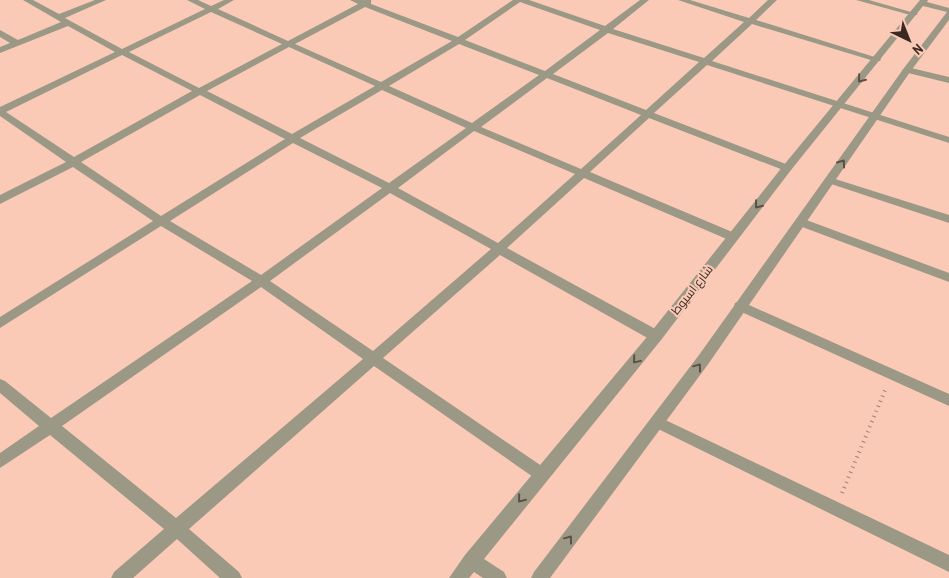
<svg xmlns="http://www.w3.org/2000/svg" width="949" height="578" font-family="'Archivo Narrow',Cairo,sans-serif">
  <rect width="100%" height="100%" fill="#facab7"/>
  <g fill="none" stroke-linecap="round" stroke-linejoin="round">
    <!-- path -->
    <path stroke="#a38173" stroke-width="4" stroke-dasharray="1 4.5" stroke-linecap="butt" d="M 842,493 L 886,388"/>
    <!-- minor -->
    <path fill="#9b9986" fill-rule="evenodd" d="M 23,0 L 33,0 L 59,14 L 95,0 L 106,0 L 65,18 L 122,49 L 205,9 L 187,0 L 198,0 L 211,6 L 224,0 L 234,0 L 218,9 L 288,41 L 358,4 L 350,0 L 371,0 L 371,4 L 458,37 L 513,0 L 529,0 L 605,26 L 640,0 L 649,0 L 613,29 L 704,58 L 744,22 L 678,0 L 690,0 L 749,18 L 768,0 L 777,0 L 756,20 L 881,59 L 880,61 L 874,61 L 752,24 L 712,61 L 949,137 L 949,143 L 707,65 L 654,113 L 791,166 L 792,168 L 791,170 L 783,170 L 649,118 L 590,172 L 737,234 L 739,237 L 737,240 L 729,240 L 584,178 L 507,248 L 661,332 L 663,336 L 661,340 L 656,341 L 651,340 L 500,255 L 383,358 L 546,469 L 549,474 L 546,479 L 541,481 L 536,479 L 374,366 L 189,529 L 239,572 L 242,578 L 220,578 L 177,539 L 133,578 L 111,578 L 114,572 L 164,529 L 50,435 L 0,468 L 0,453 L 39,426 L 0,393 L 0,379 L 5,381 L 51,418 L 252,281 L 161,226 L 0,328 L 0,317 L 153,221 L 73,167 L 0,204 L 0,195 L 66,162 L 0,116 L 0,107 L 115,52 L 68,26 L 0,53 L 0,47 L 10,43 L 0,37 L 0,30 L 18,40 L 61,22 ZM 520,2 L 600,30 L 545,71 L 465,40 ZM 365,7 L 452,41 L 381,82 L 295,44 ZM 211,12 L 282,44 L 199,88 L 129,52 ZM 608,33 L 699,62 L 646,110 L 553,74 ZM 459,44 L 539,75 L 472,123 L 389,86 ZM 289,47 L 375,86 L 292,134 L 207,91 ZM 122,55 L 192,91 L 74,157 L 6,112 ZM 547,78 L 641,115 L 581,169 L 481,127 ZM 382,90 L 466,128 L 389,183 L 300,138 ZM 200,95 L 285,139 L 161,216 L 81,162 ZM 474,131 L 575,174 L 498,243 L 398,188 ZM 293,143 L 382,188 L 261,275 L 170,221 ZM 390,193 L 491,249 L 373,351 L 270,281 ZM 261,287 L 363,359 L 176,518 L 62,426 Z
      M 856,0 L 869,0 L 918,14 L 914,16 Z
      M 907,67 L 949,77 L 949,83 L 904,72 L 902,70 Z
      M 829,177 L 949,215 L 949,223 L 825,182 L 824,180 Z
      M 801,218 L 949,273 L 949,282 L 797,225 L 795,222 Z
      M 740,301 L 949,394 L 949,406 L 735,309 L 734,306 L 735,303 Z
      M 657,416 L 949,555 L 949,572 L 652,426 L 650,422 L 652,418 Z"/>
    <!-- tertiary -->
    <path fill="#9b9986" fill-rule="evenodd" d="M 920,0 L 928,0 L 927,2 L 949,8 L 949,20 L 910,72 L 709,363 L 550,578 L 531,578 L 534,572 L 699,355 L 904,68 L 947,12 L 923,6 L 791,170 L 661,340 L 484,559 L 504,572 L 507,578 L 483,578 L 474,572 L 469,578 L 449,578 L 465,555 L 651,332 L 783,166 Z"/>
  </g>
  <!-- one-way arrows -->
  <defs><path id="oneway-chevron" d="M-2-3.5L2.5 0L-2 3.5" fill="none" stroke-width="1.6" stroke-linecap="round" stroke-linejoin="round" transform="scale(1.25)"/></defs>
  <g stroke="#5c5044">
    <use href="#oneway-chevron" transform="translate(861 79) rotate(129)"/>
    <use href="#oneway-chevron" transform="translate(842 163) rotate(-54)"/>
    <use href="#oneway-chevron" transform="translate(758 205) rotate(128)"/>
    <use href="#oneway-chevron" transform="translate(636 360) rotate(130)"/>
    <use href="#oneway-chevron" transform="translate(698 367) rotate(-53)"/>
    <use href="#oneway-chevron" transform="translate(521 499) rotate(129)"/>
    <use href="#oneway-chevron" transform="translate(569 539) rotate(-53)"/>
  </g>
  <g text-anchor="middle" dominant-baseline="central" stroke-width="4" stroke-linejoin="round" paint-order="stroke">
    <!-- street labels -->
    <g font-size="12" fill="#3a2821" stroke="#facab7">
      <text transform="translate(692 290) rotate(-52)">شارع اسيوط</text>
    </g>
  </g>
  <!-- north arrow -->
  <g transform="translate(909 40) rotate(137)" stroke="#facab7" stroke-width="4" paint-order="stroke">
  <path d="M0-4L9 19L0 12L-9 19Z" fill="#3a2821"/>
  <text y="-8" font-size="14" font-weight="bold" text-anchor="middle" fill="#3a2821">N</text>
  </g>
</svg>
